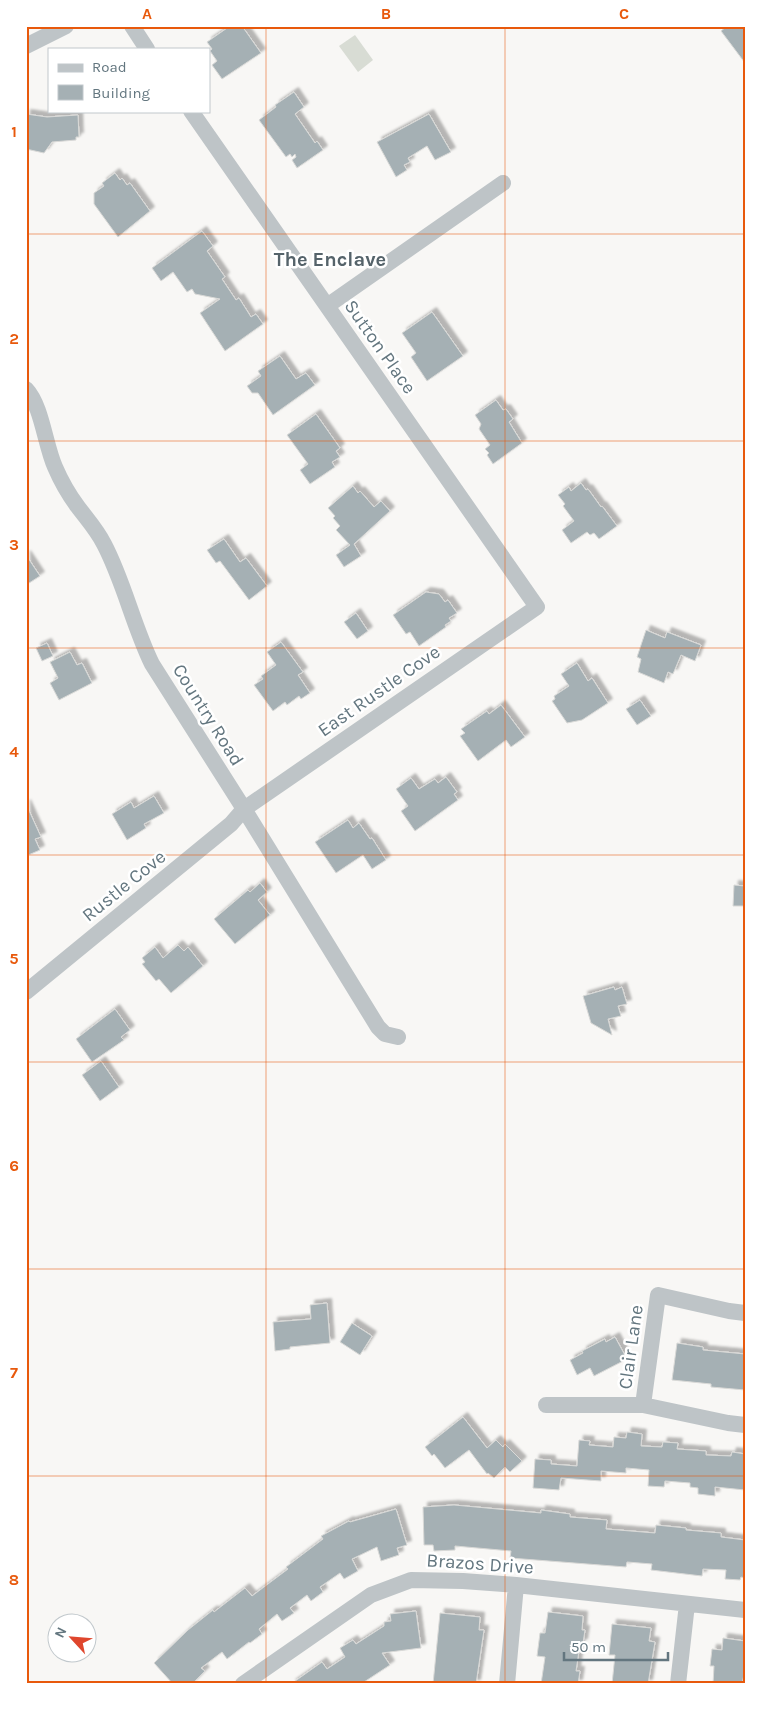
<svg xmlns="http://www.w3.org/2000/svg" width="771" height="1710" font-family="Karla,sans-serif">
  <defs>
    <filter id="shadow"><feDropShadow dx="4.5" dy="-4.5" stdDeviation="1" flood-color="#0004"/></filter>
  </defs>
  <rect width="100%" height="100%" fill="#f8f7f5"/>
  <!-- green -->
  <path fill="#d8dcd4" d="M 355,35 L 373,60 L 358,72 L 339,46 Z"/>
  <!-- building -->
  <path fill="#a5b0b4" stroke="#d9d9d7" filter="url(#shadow)" d="M 230,26 L 242,26 L 261,53 L 222,79 L 212,65 L 217,61 L 210,51 L 212,49 L 207,42 Z
    M 727,26 L 745,26 L 745,63 L 721,31 Z
    M 294,92 L 304,107 L 295,114 L 315,143 L 317,141 L 323,150 L 297,168 L 292,160 L 296,157 L 295,154 L 292,157 L 290,154 L 286,157 L 259,120 L 276,107 L 275,105 Z
    M 26,114 L 47,117 L 78,115 L 79,137 L 76,137 L 76,140 L 52,142 L 44,153 L 26,149 Z
    M 429,114 L 451,152 L 435,160 L 427,146 L 408,158 L 410,162 L 404,165 L 407,170 L 396,177 L 377,142 Z
    M 115,173 L 120,180 L 122,178 L 127,185 L 130,183 L 150,211 L 118,237 L 94,204 L 94,193 L 104,186 L 102,183 Z
    M 202,231 L 213,246 L 207,251 L 225,277 L 222,279 L 236,300 L 239,298 L 251,317 L 256,314 L 263,324 L 225,351 L 200,313 L 220,299 L 195,294 L 192,289 L 187,292 L 173,272 L 161,281 L 152,268 Z
    M 432,312 L 463,356 L 427,381 L 411,357 L 416,353 L 402,333 Z
    M 280,356 L 296,379 L 306,373 L 315,385 L 273,415 L 258,393 L 252,393 L 247,386 L 261,376 L 258,371 Z
    M 496,400 L 503,410 L 506,409 L 513,419 L 509,422 L 522,443 L 493,464 L 487,455 L 489,453 L 485,449 L 490,445 L 479,429 L 481,424 L 475,415 Z
    M 316,414 L 340,448 L 336,451 L 340,457 L 332,462 L 335,467 L 310,484 L 300,470 L 308,464 L 287,435 Z
    M 581,483 L 586,490 L 588,489 L 601,507 L 602,506 L 617,526 L 599,539 L 594,533 L 590,535 L 587,532 L 571,543 L 562,530 L 574,521 L 563,506 L 565,504 L 558,495 L 569,487 L 571,491 Z
    M 353,486 L 358,493 L 360,491 L 374,507 L 381,501 L 390,511 L 354,544 L 361,556 L 344,567 L 336,555 L 350,545 L 336,530 L 340,526 L 333,518 L 335,516 L 328,508 Z
    M 224,539 L 240,562 L 246,558 L 267,586 L 249,600 L 220,561 L 216,563 L 207,550 Z
    M 26,555 L 40,576 L 26,585 Z
    M 426,592 L 439,594 L 445,602 L 448,600 L 457,613 L 449,618 L 451,621 L 445,625 L 446,627 L 419,646 L 410,632 L 406,634 L 393,615 Z
    M 356,613 L 368,631 L 357,639 L 344,622 Z
    M 646,630 L 665,638 L 667,632 L 701,645 L 695,661 L 681,655 L 673,674 L 668,672 L 664,683 L 638,672 L 641,659 L 637,657 Z
    M 281,642 L 303,672 L 298,675 L 310,693 L 301,699 L 299,696 L 287,705 L 285,702 L 273,711 L 254,685 L 263,679 L 261,676 L 276,665 L 267,652 Z
    M 47,643 L 53,656 L 42,661 L 36,648 Z
    M 70,652 L 77,665 L 82,663 L 92,683 L 59,700 L 50,683 L 58,678 L 50,662 Z
    M 577,663 L 588,681 L 592,678 L 608,703 L 582,720 L 567,723 L 552,701 L 555,699 L 554,696 L 569,686 L 561,674 Z
    M 640,700 L 651,716 L 637,725 L 626,709 Z
    M 501,705 L 525,737 L 511,747 L 506,740 L 478,761 L 460,736 L 465,733 L 461,729 L 487,711 L 489,714 Z
    M 446,777 L 457,792 L 454,794 L 458,800 L 415,831 L 401,811 L 408,806 L 396,789 L 411,778 L 419,789 L 435,779 L 438,783 Z
    M 154,796 L 164,813 L 144,824 L 146,828 L 127,840 L 112,814 L 131,802 L 134,808 Z
    M 26,804 L 41,837 L 35,839 L 40,850 L 26,856 Z
    M 348,820 L 353,828 L 359,823 L 370,839 L 372,838 L 386,860 L 372,869 L 363,855 L 336,873 L 315,842 Z
    M 260,883 L 267,892 L 258,900 L 270,915 L 235,944 L 214,919 L 248,890 L 250,892 Z
    M 734,885 L 745,886 L 745,906 L 733,906 Z
    M 178,945 L 184,951 L 188,947 L 203,966 L 171,993 L 159,979 L 156,981 L 142,964 L 145,962 L 142,958 L 155,947 L 163,958 Z
    M 614,987 L 615,990 L 622,987 L 627,1004 L 618,1006 L 621,1016 L 608,1019 L 612,1035 L 591,1023 L 583,996 Z
    M 115,1009 L 130,1030 L 121,1037 L 124,1040 L 92,1062 L 76,1039 Z
    M 101,1061 L 119,1087 L 100,1101 L 82,1075 Z
    M 327,1303 L 330,1343 L 290,1347 L 290,1349 L 275,1351 L 273,1322 L 311,1319 L 310,1305 Z
    M 352,1323 L 372,1336 L 360,1355 L 340,1342 Z
    M 615,1337 L 627,1359 L 594,1376 L 590,1368 L 577,1375 L 570,1360 L 583,1353 L 582,1351 L 605,1339 L 606,1342 Z
    M 677,1343 L 703,1347 L 703,1350 L 745,1354 L 745,1390 L 711,1387 L 711,1384 L 672,1380 Z
    M 463,1417 L 487,1448 L 496,1440 L 503,1447 L 505,1444 L 522,1461 L 510,1472 L 505,1467 L 494,1478 L 488,1473 L 487,1474 L 469,1450 L 445,1468 L 434,1454 L 432,1456 L 425,1447 Z
    M 627,1432 L 642,1434 L 641,1446 L 662,1447 L 663,1442 L 678,1443 L 677,1449 L 706,1451 L 706,1455 L 731,1456 L 732,1452 L 745,1454 L 745,1490 L 715,1487 L 715,1496 L 698,1494 L 698,1488 L 690,1487 L 690,1483 L 665,1481 L 664,1487 L 648,1486 L 649,1470 L 626,1468 L 626,1473 L 601,1471 L 601,1481 L 561,1478 L 559,1490 L 533,1488 L 535,1459 L 551,1460 L 551,1464 L 577,1466 L 579,1440 L 590,1441 L 589,1445 L 613,1447 L 614,1437 L 626,1438 Z
    M 454,1505 L 541,1513 L 541,1510 L 570,1514 L 570,1517 L 607,1520 L 606,1529 L 655,1533 L 656,1525 L 686,1528 L 686,1530 L 721,1533 L 721,1537 L 745,1540 L 745,1578 L 741,1577 L 740,1580 L 725,1579 L 726,1570 L 703,1569 L 702,1576 L 651,1570 L 652,1564 L 627,1562 L 626,1567 L 510,1558 L 511,1551 L 455,1546 L 455,1550 L 434,1551 L 433,1545 L 424,1545 L 423,1507 Z
    M 396,1509 L 407,1545 L 397,1548 L 399,1555 L 381,1561 L 377,1547 L 352,1559 L 358,1571 L 344,1579 L 340,1573 L 320,1587 L 323,1592 L 311,1601 L 307,1595 L 290,1608 L 294,1613 L 282,1621 L 277,1614 L 259,1629 L 262,1634 L 250,1643 L 249,1642 L 227,1659 L 222,1652 L 201,1668 L 205,1671 L 192,1684 L 173,1684 L 154,1663 L 188,1630 L 213,1610 L 214,1612 L 245,1588 L 252,1596 L 288,1569 L 286,1567 L 323,1539 L 321,1536 L 349,1521 L 350,1522 Z
    M 416,1611 L 421,1648 L 382,1653 L 390,1665 L 361,1684 L 291,1684 L 322,1662 L 327,1669 L 345,1657 L 340,1648 L 353,1640 L 356,1644 L 384,1626 L 384,1622 L 391,1621 L 390,1614 Z
    M 548,1612 L 583,1616 L 582,1630 L 585,1630 L 583,1643 L 580,1644 L 576,1671 L 580,1671 L 578,1684 L 541,1684 L 545,1657 L 537,1656 L 540,1633 L 545,1633 Z
    M 440,1613 L 480,1617 L 479,1630 L 484,1630 L 476,1684 L 433,1684 Z
    M 612,1624 L 651,1628 L 649,1641 L 655,1642 L 648,1684 L 612,1684 L 615,1655 L 609,1655 Z
    M 723,1638 L 745,1641 L 745,1670 L 742,1684 L 713,1684 L 714,1666 L 710,1666 L 712,1649 L 722,1650 Z"/>
  <g fill="none" stroke-linecap="round" stroke-linejoin="round">
    <!-- minor -->
    <path stroke="#bec4c7" stroke-width="16" d="M 132,26 L 147,49
      M 26,46 L 66,26
      M 327,306 L 503,183
      M 26,389 C 42,406 45,445 55,467 C 61,481 69,495 78,507 C 87,519 97,530 104,544 C 124,582 133,625 152,664 L 244,809 L 378,1027 L 385,1034 L 398,1037
      M 26,992 L 231,824 L 244,809 L 537,607 L 191,111
      M 546,1405 L 643,1405 L 728,1423 L 745,1425
      M 643,1405 L 658,1295 L 729,1311 L 745,1313
      M 243,1684 L 371,1595 L 411,1580 L 463,1581 L 516,1585 L 745,1610
      M 507,1684 L 516,1585
      M 678,1684 L 687,1604"/>
  </g>
  <!-- grid -->
  <path fill="none" stroke="#e8590c" stroke-width="1" stroke-opacity="0.55" d="M 266,26 L 266,1684M 505,26 L 505,1684M 26,234 L 745,234M 26,441 L 745,441M 26,648 L 745,648M 26,855 L 745,855M 26,1062 L 745,1062M 26,1269 L 745,1269M 26,1476 L 745,1476"/>
  <g text-anchor="middle" dominant-baseline="central" stroke-width="5" stroke-linejoin="round" paint-order="stroke">
    <!-- street labels -->
    <g font-size="19" fill="#63767f" stroke="#fff">
      <text transform="translate(380 347) rotate(55)">Sutton Place</text>
      <text transform="translate(379 691) rotate(-35)">East Rustle Cove</text>
      <text transform="translate(208 715) rotate(58)">Country Road</text>
      <text transform="translate(124 886) rotate(-39)">Rustle Cove</text>
      <text transform="translate(631 1347) rotate(-82)">Clair Lane</text>
      <text transform="translate(480 1564) rotate(4)">Brazos Drive</text>
    </g>
    <!-- neighbourhood labels -->
    <g font-size="20" font-weight="bold" fill="#55636a" stroke="#fff">
      <text x="330" y="259">The Enclave</text>
    </g>
  </g>
  <!-- border -->
  <rect width="771" height="1710" fill="none" stroke="#ffffff" stroke-width="55"/>
  <!-- legend -->
  <rect x="48" y="48" width="162" height="65" fill="#ffffff" stroke="#c1c8cc"/>
  <rect x="58" y="64" width="25" height="8" fill="#bec4c7" stroke="#c1c8cc"/>
  <text x="92" y="72" font-size="15" fill="#63767f">Road</text>
  <rect x="58" y="85" width="25" height="15" fill="#a5b0b4" stroke="#c1c8cc"/>
  <text x="92" y="98" font-size="15" fill="#63767f">Building</text>
  <!-- north arrow -->
  <g transform="translate(72 1638) rotate(296)"><circle r="24" fill="#ffffff" stroke="#c1c8cc"/>
  <path d="M0-4L9 19L0 12L-9 19Z" fill="#df462d"/>
  <text y="-8" font-size="14" font-weight="bold" text-anchor="middle" fill="#63767f">N</text>
  </g>
  <!-- scale -->
  <path d="M564 1652v8h104v-8" fill="none" stroke="#63767f" stroke-width="2.5"/>
  <text x="571" y="1652" font-size="15" fill="#63767f" stroke="#ffffff" stroke-width="4" paint-order="stroke">50 m</text>
  <rect x="28" y="28" width="716" height="1654" fill="none" stroke="#e8590c" stroke-width="2"/>
  <g font-size="16" text-anchor="middle" font-weight="bold" fill="#e8590c">
    <text x="147" y="19">A</text>
    <text x="386" y="19">B</text>
    <text x="624" y="19">C</text>
    <text x="14" y="137">1</text>
    <text x="14" y="344">2</text>
    <text x="14" y="550">3</text>
    <text x="14" y="757">4</text>
    <text x="14" y="964">5</text>
    <text x="14" y="1171">6</text>
    <text x="14" y="1378">7</text>
    <text x="14" y="1585">8</text>
  </g>
</svg>
